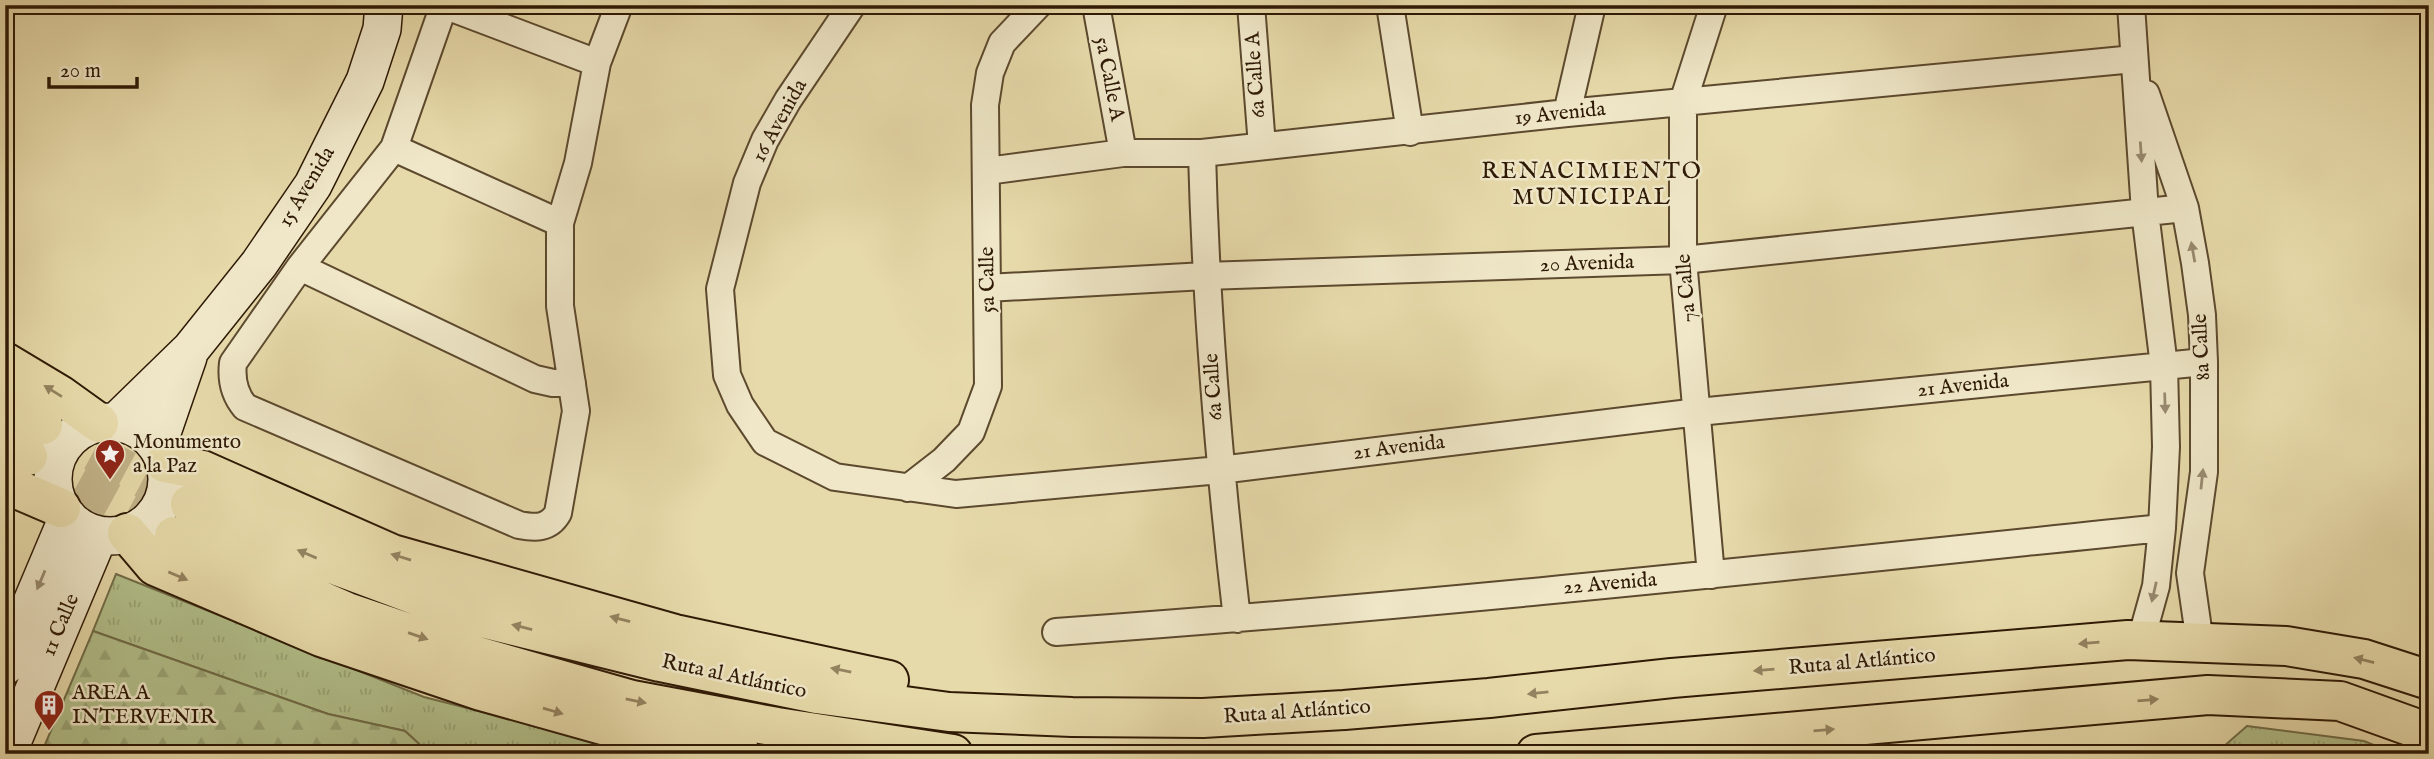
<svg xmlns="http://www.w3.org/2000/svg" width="2434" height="759" font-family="'IM FELL English',serif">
  <defs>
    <pattern id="grass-tufts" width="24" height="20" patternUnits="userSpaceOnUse" patternTransform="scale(1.75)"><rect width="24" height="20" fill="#b2c08b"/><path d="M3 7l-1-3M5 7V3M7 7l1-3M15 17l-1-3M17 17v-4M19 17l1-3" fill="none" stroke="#99a476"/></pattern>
    <pattern id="forest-firs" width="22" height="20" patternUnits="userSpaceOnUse" patternTransform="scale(1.75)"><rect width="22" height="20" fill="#b2c08b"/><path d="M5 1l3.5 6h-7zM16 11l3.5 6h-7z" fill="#99a476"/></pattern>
  </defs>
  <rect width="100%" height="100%" fill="#e7daaa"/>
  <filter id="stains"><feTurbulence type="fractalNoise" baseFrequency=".00286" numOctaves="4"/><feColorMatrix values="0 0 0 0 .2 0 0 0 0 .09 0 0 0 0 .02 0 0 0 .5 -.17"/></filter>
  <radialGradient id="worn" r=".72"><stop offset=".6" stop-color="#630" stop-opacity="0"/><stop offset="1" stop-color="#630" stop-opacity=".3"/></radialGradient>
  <!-- grass -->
  <path fill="url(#grass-tufts)" stroke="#706c48" stroke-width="2" d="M 116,574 L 424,697 L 646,754 L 430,754 L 405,731 L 328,714 L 93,631 Z
    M 2247,726 L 2364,741 L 2396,754 L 2215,754 Z"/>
  <!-- forest -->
  <path fill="url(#forest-firs)" stroke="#706c48" stroke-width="2" d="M 93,631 L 328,714 L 405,731 L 430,754 L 41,754 Z"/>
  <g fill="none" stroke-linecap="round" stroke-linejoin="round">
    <!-- highway-tunnel -->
    <path stroke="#c2b389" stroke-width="38" stroke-dasharray="38 19" stroke-linecap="butt" d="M 43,425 L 190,504
      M 28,456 L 174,536"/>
    <!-- street casing -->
    <g stroke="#5c492e" stroke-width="30">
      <path id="street" d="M 444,5 L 394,148 L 300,267 L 233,363 C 231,380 234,394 245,407 L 519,525 C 535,528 549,529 558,513 L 576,411 L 560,306 L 560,223 L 578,163 L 597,63 L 619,5
        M 444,5 L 597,63
        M 852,5 L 788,100 L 765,140 L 747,183 L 720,289 L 727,375 L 740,405 L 765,442 L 835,477 L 956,494 L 1220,470 L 1698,412 L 2204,362
        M 1096,5 L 1123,153
        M 1251,5 L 1262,146
        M 1390,5 L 1410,132
        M 2131,5 L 2145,212 L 2164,366 L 2166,447 L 2162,528 L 2156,586 L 2141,640
        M 2146,94 L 2185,208 L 2195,263 L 2202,315 L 2204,362 L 2204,472 L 2190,573 L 2200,643
        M 1567,113 L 1592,5
        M 394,148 L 560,223
        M 1202,153 C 1206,310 1219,464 1237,619
        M 987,171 L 1123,153 L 1202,153 L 1567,113 L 2134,59
        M 300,267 L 535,379 L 553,383 L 572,383
        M 987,288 L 1205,276 L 1683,260 L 2185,208
        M 908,488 L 944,460 L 971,432 L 988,386 L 985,105 L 990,73 L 1002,43 L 1038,5
        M 1711,575 L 1683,260 L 1683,102 L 1714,5
        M 1056,632 C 1426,606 1794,566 2162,528"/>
    </g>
    <!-- secondary casing -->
    <g stroke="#2e1905" stroke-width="40">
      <path id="secondary" d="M 116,422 L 191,349 L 259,264 L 313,185 L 365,81 L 382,29 L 384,5
        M53 479a57 57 0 1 1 114 0a57 57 0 1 1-114 0Z
        M 157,447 L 188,357
        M 5,666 L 68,517
        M 7,754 L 99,535"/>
    </g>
    <!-- highway casing -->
    <g stroke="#2e1905" stroke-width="42">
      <path id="highway" d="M 5,362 L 60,395 L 99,423
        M 5,402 L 43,425
        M 5,443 L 28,456
        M 165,463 L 202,470 L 392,554 L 675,634 L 889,680
        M 5,484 L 61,508
        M 190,504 L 329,563 L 466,614 L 660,662 L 816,694 L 949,712 L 1072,717 L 1203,718 L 1344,710 L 1489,698 L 1672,678 L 2128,640 L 2286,646 L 2364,659 L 2429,680
        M 127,533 L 155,566 L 321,637 L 481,691 L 606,726 L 741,754
        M 174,536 L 347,612 L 470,654 L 632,700 L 777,727 L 953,754
        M 1536,754 L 2208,695 L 2340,701 L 2429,733"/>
    </g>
    <!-- street -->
    <use href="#street" stroke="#efe7c8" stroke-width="26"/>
    <!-- secondary -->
    <use href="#secondary" stroke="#efe7c8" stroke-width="37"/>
    <!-- highway -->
    <use href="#highway" stroke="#e7daaa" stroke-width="38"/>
  </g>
  <!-- one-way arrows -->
  <defs><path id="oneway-solid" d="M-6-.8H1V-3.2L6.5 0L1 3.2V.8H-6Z" transform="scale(1.75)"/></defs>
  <g fill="#988a70">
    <use href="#oneway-solid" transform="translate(2141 152) rotate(86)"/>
    <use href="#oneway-solid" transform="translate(2193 252) rotate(-100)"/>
    <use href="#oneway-solid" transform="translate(2165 403) rotate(88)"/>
    <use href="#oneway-solid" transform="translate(2202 479) rotate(-84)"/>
    <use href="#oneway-solid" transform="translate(41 580) rotate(113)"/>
    <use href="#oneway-solid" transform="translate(2154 592) rotate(103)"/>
  </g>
  <g fill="#948360">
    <use href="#oneway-solid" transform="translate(53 391) rotate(-148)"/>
    <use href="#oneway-solid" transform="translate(307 554) rotate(-157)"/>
    <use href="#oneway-solid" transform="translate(401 557) rotate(-163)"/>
    <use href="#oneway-solid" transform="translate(178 576) rotate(23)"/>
    <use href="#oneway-solid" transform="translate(620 619) rotate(-165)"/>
    <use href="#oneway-solid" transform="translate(522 627) rotate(-166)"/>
    <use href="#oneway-solid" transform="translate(418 636) rotate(19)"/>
    <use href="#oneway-solid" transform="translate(2089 643) rotate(175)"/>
    <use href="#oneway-solid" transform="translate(2364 660) rotate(-166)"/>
    <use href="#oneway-solid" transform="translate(841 670) rotate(-168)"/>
    <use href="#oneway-solid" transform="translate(1764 670) rotate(175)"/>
    <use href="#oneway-solid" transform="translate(1538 693) rotate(174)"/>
    <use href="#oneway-solid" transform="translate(2148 700) rotate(-5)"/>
    <use href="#oneway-solid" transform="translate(636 701) rotate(12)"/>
    <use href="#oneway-solid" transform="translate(553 711) rotate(16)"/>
    <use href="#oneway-solid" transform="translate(1824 730) rotate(-5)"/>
  </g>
  <!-- icons -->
  <defs>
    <g id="sight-pin" transform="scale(1.575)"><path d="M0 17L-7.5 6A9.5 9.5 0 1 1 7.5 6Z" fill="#8f2418" stroke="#efe7c8"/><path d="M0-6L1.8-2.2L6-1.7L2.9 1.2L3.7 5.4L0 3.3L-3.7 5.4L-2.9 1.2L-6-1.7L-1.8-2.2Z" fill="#fff"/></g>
    <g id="building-pin" transform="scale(1.575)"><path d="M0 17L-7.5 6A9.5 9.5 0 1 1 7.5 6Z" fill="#8f2418" stroke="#efe7c8"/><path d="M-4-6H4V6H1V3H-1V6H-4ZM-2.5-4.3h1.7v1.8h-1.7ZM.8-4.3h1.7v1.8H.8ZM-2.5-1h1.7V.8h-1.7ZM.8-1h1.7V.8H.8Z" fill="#fff"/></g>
  </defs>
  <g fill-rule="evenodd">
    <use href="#sight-pin" x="110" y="454"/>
    <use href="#building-pin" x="49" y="705"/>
  </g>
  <g text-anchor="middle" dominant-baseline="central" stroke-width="5" stroke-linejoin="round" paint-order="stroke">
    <!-- street labels -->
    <g font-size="21" fill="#2e1905" stroke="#efe7c8">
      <text transform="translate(1256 75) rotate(-94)">6a Calle A</text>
      <text transform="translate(1109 79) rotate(79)">5a Calle A</text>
      <text transform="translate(1560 114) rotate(-6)">19 Avenida</text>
      <text transform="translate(780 121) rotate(-61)">16 Avenida</text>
      <text transform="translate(307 187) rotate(-59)">15 Avenida</text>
      <text transform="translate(1587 264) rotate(-2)">20 Avenida</text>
      <text transform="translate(988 280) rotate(-91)">5a Calle</text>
      <text transform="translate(1687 288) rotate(-95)">7a Calle</text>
      <text transform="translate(2202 347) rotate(-93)">8a Calle</text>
      <text transform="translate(1963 386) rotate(-6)">21 Avenida</text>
      <text transform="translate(1214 387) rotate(-94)">6a Calle</text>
      <text transform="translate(1399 448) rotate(-7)">21 Avenida</text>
      <text transform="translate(1610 584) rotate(-5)">22 Avenida</text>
      <text transform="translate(61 625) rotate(-67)">11 Calle</text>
      <text transform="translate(1862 662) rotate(-5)">Ruta al Atlántico</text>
      <text transform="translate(734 677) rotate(12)">Ruta al Atlántico</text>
      <text transform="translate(1297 712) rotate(-4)">Ruta al Atlántico</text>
    </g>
    <!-- poi labels -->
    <g font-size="21" fill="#2e1905" stroke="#efe7c8" text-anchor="start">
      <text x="133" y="442">Monumento<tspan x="133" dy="24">a la Paz</tspan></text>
      <text x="72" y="693">AREA A<tspan x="72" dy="24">INTERVENIR</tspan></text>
    </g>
    <!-- neighbourhood labels -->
    <g font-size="23" letter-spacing="2" fill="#2e1905" stroke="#efe7c8">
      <text x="1592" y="171">RENACIMIENTO<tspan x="1592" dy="26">MUNICIPAL</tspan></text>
    </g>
  </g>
  <!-- margin -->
  <rect width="2434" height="759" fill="none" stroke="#e7daaa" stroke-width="28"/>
  <rect x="7" y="7" width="2420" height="745" fill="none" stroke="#2e1905" stroke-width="3.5"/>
  <rect x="14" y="14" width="2406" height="731" fill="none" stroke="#2e1905" stroke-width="2"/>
  <!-- scale -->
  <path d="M49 77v10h88v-10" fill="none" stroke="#2e1905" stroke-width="3.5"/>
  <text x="60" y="77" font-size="21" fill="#2e1905" stroke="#efe7c8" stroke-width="5" paint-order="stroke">20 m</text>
  <rect width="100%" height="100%" filter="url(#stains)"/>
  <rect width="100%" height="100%" fill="url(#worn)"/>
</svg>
